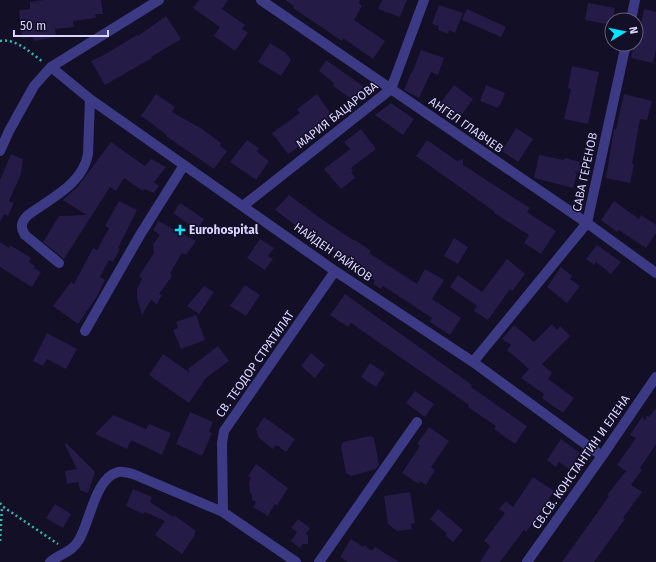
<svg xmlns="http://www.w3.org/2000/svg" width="656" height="562" font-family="'Fira Sans',sans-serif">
  <rect width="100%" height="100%" fill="#130f26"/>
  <!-- building -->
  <path fill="#241b47" d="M 44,0 L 101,0 L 103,14 L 95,14 L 96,18 L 73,21 L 74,27 L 55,29 L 56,37 L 34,41 L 33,37 L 22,38 L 19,10 L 30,9 L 30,2 Z
    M 199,0 L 228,0 L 222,9 L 245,25 L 242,29 L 248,33 L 235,51 L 214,36 L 220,27 L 193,8 Z
    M 285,0 L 360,0 L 359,3 L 362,6 L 354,20 L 385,41 L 373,59 L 343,38 L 342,41 L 293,8 L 294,6 Z
    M 382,0 L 407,0 L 400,17 L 378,9 Z
    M 588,3 L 615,8 L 612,25 L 585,20 Z
    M 439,5 L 463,13 L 455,33 L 449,30 L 448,34 L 438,30 L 439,26 L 432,24 Z
    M 467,9 L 506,27 L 501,37 L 462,20 Z
    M 644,9 L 656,12 L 656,50 L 653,63 L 631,58 L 634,44 L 636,44 L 636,38 L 638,38 Z
    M 166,16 L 181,39 L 151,57 L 152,58 L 105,85 L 91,61 L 102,56 L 137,35 L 138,36 Z
    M 270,43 L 286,53 L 291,60 L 281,76 L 258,62 Z
    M 421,50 L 444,58 L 438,75 L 431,72 L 419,98 L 404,90 L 411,73 L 412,73 Z
    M 326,60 L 363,86 L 354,101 L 333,86 L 334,83 L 319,71 Z
    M 572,66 L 599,72 L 588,124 L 564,119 L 571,89 L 568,88 Z
    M 454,85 L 473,99 L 458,120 L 438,106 Z
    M 486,85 L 505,93 L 500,106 L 499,105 L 498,108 L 480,101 Z
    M 156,94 L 175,107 L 172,112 L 202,129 L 221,143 L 220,146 L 227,151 L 214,169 L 166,136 L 167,135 L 141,116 Z
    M 317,94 L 333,117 L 302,142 L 303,144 L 288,154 L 272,133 L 300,113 L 297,109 Z
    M 624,94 L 652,101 L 647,120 L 640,119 L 632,164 L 634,164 L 630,183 L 606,178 L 614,129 L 616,129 Z
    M 391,103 L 414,119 L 403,135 L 375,115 Z
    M 516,128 L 533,139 L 518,162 L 502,151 Z
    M 361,129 L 376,149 L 351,168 L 353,171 L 351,172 L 355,178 L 341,189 L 324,169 L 350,149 L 344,142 Z
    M 247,140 L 259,148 L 257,152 L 269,161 L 256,180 L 230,162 Z
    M 427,140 L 457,161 L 463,159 L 463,165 L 530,208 L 527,212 L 556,231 L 541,254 L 524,243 L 529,235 L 494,213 L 495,212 L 416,156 Z
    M 111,142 L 145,166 L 151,159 L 166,167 L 154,182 L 159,186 L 154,193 L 144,189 L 143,191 L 124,178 L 116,191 L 110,187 L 64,259 L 43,242 L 59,216 L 86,215 L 63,200 L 75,189 L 76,189 Z
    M 11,154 L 23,159 L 21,174 L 9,201 L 14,203 L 8,216 L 4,214 L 0,222 L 0,180 Z
    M 539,155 L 564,160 L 565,158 L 580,162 L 579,165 L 584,166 L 583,173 L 574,172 L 577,174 L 573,188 L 534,178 Z
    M 289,195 L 323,220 L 355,241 L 355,240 L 371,251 L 369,253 L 417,284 L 425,269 L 444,280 L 432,299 L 461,318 L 450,335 L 430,322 L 432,318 L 383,286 L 381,289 L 373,284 L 375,281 L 367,275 L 334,250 L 333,252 L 299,228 L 275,210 Z
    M 119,201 L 137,210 L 118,248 L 120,249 L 113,262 L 109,260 L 100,277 L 105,280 L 96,298 L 78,324 L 53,306 L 71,282 L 74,284 L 93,248 L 97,250 L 109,228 L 105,226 Z
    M 614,201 L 639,219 L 641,215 L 656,225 L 656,233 L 646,248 L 619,230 L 617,232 L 601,220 Z
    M 180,203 L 204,219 L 197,230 L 173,213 Z
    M 158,221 L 196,241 L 186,255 L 182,253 L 170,273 L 172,276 L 159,294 L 162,295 L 157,304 L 151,300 L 142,315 L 137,298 L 137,289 L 142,279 L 139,276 L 154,253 L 153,244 L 160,235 L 153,230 Z
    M 454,238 L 468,247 L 458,264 L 444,256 Z
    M 260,239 L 274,248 L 268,256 L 273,259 L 265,270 L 247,258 Z
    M 0,242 L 9,248 L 10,245 L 31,258 L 29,262 L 35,266 L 34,268 L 41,272 L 32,287 L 0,267 Z
    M 597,245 L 621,262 L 611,274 L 596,262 L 594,265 L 586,259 Z
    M 507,259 L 525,274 L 512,291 L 510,289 L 488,320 L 474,311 L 477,306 L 450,287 L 458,275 L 482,292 Z
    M 561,267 L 572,276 L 570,279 L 580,286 L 567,303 L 547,287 Z
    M 245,285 L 260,295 L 246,316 L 230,306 Z
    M 204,286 L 214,292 L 199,314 L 187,306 Z
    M 345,294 L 472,385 L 471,387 L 527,426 L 515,444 L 494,429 L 496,426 L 468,407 L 469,405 L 351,323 L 348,327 L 330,315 Z
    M 196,315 L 205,340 L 181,349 L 173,330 L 178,328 L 176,322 Z
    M 552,324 L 557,330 L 560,326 L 570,336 L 542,364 L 552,373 L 548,379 L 574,398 L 563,413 L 542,398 L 544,394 L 521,378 L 529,369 L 507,350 L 511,345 L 502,339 L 514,325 L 534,342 Z
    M 47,333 L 77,349 L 66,369 L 47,359 L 43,366 L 33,361 Z
    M 218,346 L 229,361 L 206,378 L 189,403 L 149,375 L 163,354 L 190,373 L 188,369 Z
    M 311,353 L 325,365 L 315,378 L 301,366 Z
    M 370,363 L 385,373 L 376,387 L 361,377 Z
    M 415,391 L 434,404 L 425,417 L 406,403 Z
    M 656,408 L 656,444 L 640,468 L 642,470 L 631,485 L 642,492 L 623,518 L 625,519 L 594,562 L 562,562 L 609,496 L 607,495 L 626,471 L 617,465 L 636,438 L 630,435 L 642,417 L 645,420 L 647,416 L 649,417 Z
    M 190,412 L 213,422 L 209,432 L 212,433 L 202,456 L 176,444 Z
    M 113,415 L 146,429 L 149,424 L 171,433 L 162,455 L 131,440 L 127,449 L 95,434 Z
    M 264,417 L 295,439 L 286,452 L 276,445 L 273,449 L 259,438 L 256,429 Z
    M 429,427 L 449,441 L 431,467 L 435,470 L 426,485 L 420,481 L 419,484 L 402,473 L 420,446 L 417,444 Z
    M 370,436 L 374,438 L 379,465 L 376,469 L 351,476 L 346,473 L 341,447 L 343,442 Z
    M 561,439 L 580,453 L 569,469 L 559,462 L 556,467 L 547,460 Z
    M 66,443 L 95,472 L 88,493 L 80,490 L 78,482 L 67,484 L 65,471 L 77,469 L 65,445 Z
    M 256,464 L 288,488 L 277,506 L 275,504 L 268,516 L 253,507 L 256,502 L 252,500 L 252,494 L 250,493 L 249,482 L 251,478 L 248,476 Z
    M 533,477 L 554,491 L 533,523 L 526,532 L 524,530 L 500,562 L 480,562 L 490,546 L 484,541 L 505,513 L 499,509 L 506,501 L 513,507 Z
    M 133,489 L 152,497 L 150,502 L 173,517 L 174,515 L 196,531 L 194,534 L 195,535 L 182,554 L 155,535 L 165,521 L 145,512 L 143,514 L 126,506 Z
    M 410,492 L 415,523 L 411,524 L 412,529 L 397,531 L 388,524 L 384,496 Z
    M 55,504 L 71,514 L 63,528 L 46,518 Z
    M 438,509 L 463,530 L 453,542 L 445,535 L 447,534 L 430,519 Z
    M 298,519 L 310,528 L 306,534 L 308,535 L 308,544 L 303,544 L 300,548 L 291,541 L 297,532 L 291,528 Z
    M 351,539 L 363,547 L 364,545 L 372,551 L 375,547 L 399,562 L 348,562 L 340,557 Z"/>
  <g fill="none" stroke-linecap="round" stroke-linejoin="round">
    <!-- path -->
    <path stroke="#2fb8b0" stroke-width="2.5" stroke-dasharray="2 3" stroke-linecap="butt" d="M 0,41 C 16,38 31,53 43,62
      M 0,503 L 2,506 L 58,544
      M 0,541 L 2,507"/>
    <!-- minor -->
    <path stroke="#3d3a85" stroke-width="10" d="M 261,0 L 587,223 L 656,273
      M 631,20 L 635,0
      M 51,67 L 90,99 L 335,271 L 473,362 L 602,456
      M 0,151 L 9,131 L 34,86 L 51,67 L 159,0
      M 243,206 L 391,89 L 424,0
      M 59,263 L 25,235 C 20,227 21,222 28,215 C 51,198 83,184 88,154 L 90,99
      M 85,331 L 140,235 L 184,165
      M 473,362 L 587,223 L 626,44
      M 223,512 L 222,443 L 224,431 L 335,271
      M 50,562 C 61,553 71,553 79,540 C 90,522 95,478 118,472 C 122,471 129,473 133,474 L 223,512 L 296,562
      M 319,562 L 417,422
      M 527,562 L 602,456 L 656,377"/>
  </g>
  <!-- markers -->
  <path fill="#00e5ff" stroke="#130f26" stroke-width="1.5" d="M178 224h4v4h4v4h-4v4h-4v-4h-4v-4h4z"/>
  <g text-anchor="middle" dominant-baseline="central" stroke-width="3" stroke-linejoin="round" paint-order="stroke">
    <!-- street labels -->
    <g font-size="12" fill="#d9d4ff" stroke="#130f26">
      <text transform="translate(337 115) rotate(-38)">МАРИЯ БАЦАРОВА</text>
      <text transform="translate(466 125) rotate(35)">АНГЕЛ ГЛАВЧЕВ</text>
      <text transform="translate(585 172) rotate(-78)">САВА ГЕРЕНОВ</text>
      <text transform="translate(333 252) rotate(35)">НАЙДЕН РАЙКОВ</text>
      <text transform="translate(255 364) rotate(-55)">СВ. ТЕОДОР СТРАТИЛАТ</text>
      <text transform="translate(581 462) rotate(-55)">СВ.СВ. КОНСТАНТИН И ЕЛЕНА</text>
    </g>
    <!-- poi labels -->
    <g font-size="12" font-weight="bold" fill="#d9d4ff" stroke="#130f26" text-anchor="start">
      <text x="189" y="230">Eurohospital</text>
    </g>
  </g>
  <!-- north arrow -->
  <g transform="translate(624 32) rotate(80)"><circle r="19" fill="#130f26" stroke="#625e7d"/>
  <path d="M0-3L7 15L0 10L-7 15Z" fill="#00e5ff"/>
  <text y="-6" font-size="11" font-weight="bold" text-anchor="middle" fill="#d9d4ff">N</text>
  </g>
  <!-- scale -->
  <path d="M14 30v6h94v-6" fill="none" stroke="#d9d4ff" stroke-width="2"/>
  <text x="20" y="30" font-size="12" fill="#d9d4ff" stroke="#130f26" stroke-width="3" paint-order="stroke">50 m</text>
</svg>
